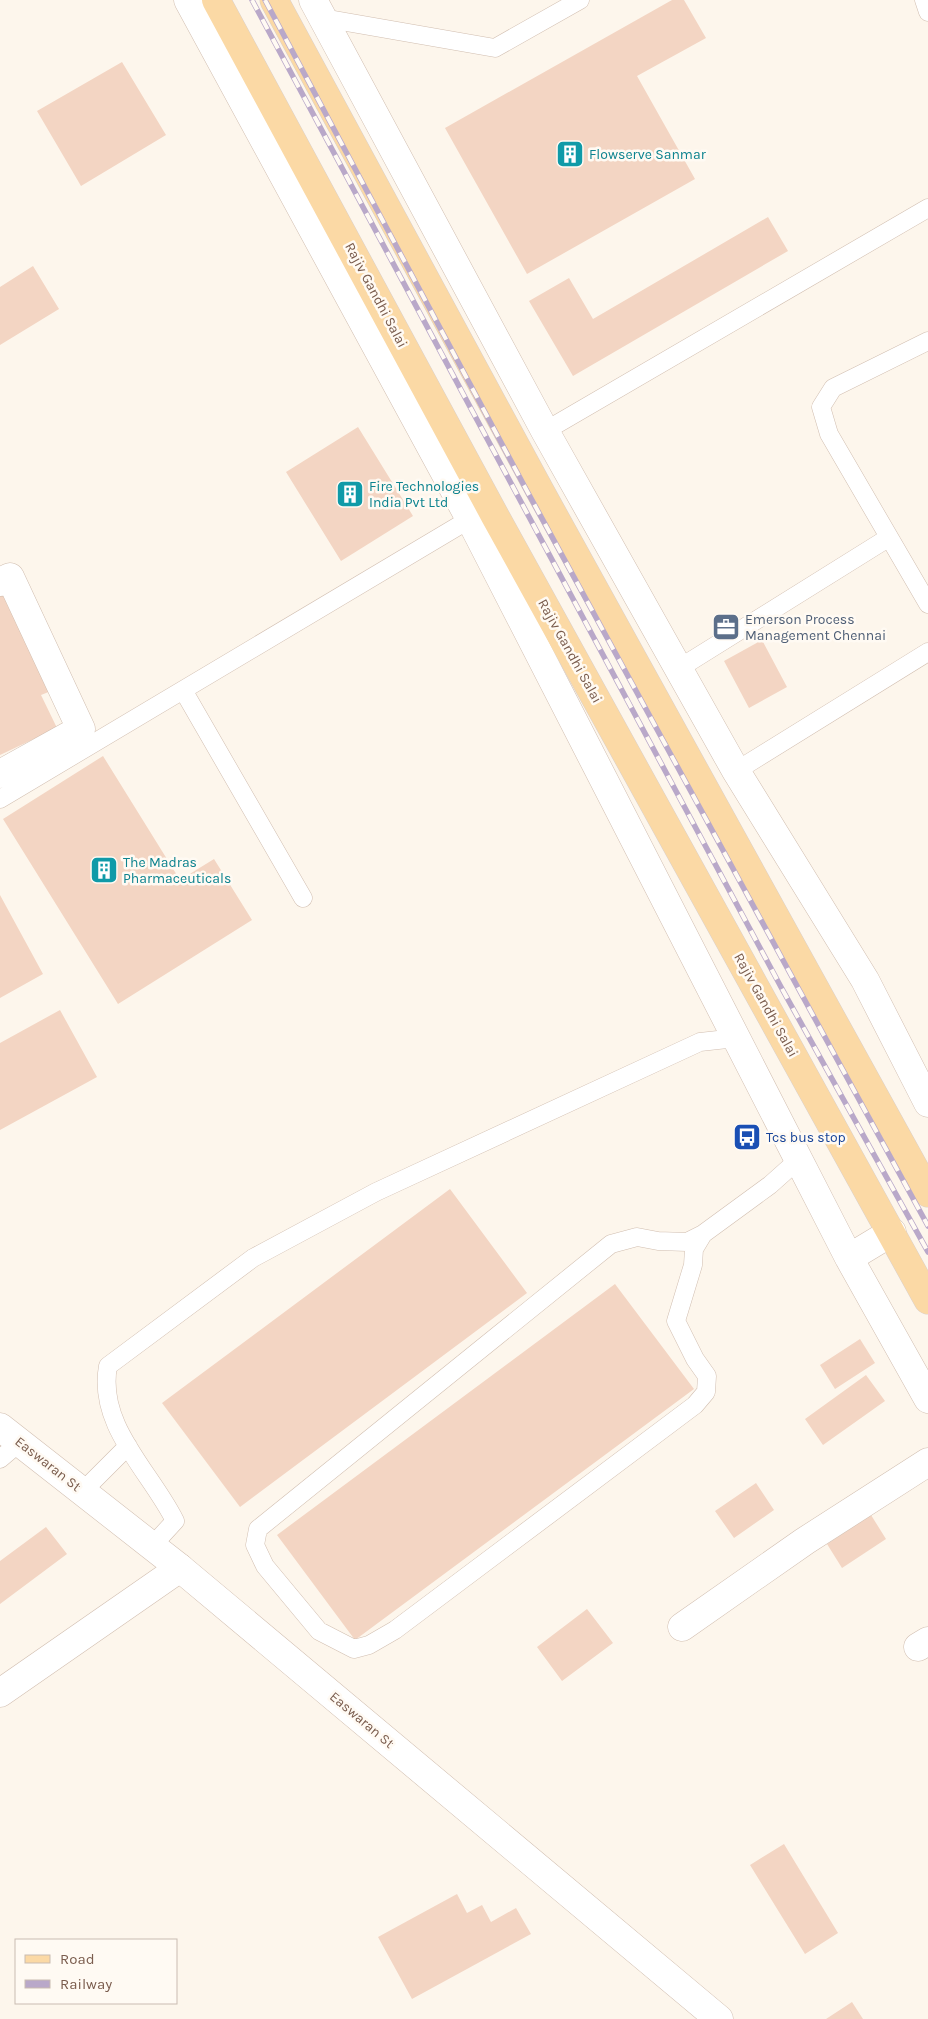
<svg xmlns="http://www.w3.org/2000/svg" width="928" height="2019" font-family="Karla,sans-serif">
  <rect width="100%" height="100%" fill="#fdf6ec"/>
  <!-- building -->
  <path fill="#f3d5c3" d="M 672,0 L 684,0 L 706,38 L 637,76 L 695,179 L 527,274 L 445,128 Z
    M 122,62 L 166,135 L 81,186 L 37,111 Z
    M 768,217 L 788,251 L 573,376 L 529,301 L 569,278 L 593,319 Z
    M 33,266 L 59,309 L 0,345 L 0,287 Z
    M 358,427 L 413,516 L 341,561 L 286,472 Z
    M 0,584 L 51,691 L 41,695 L 57,728 L 0,755 Z
    M 762,640 L 787,687 L 749,708 L 724,661 Z
    M 103,756 L 180,880 L 214,859 L 252,920 L 118,1004 L 3,819 Z
    M 0,895 L 43,974 L 0,998 Z
    M 60,1010 L 97,1077 L 0,1130 L 0,1043 Z
    M 450,1189 L 527,1293 L 240,1507 L 162,1403 Z
    M 615,1284 L 694,1389 L 355,1640 L 277,1535 Z
    M 860,1339 L 875,1363 L 835,1389 L 820,1365 Z
    M 866,1375 L 885,1401 L 823,1445 L 805,1419 Z
    M 756,1483 L 774,1510 L 734,1538 L 715,1511 Z
    M 871,1515 L 886,1539 L 842,1568 L 827,1544 Z
    M 46,1527 L 67,1554 L 0,1604 L 0,1561 Z
    M 587,1609 L 613,1643 L 562,1681 L 537,1647 Z
    M 784,1844 L 838,1933 L 805,1954 L 750,1865 Z
    M 457,1894 L 467,1913 L 482,1905 L 491,1922 L 516,1908 L 531,1934 L 412,1999 L 378,1937 Z
    M 852,2002 L 863,2019 L 826,2019 Z"/>
  <g fill="none" stroke-linecap="round" stroke-linejoin="round">
    <!-- service casing -->
    <g stroke="#d1beb0" stroke-width="19">
      <path id="service" d="M 924,0 L 928,12
        M 323,18 L 495,48 L 580,0
        M 928,341 L 833,388 L 821,407 L 829,434 L 928,604
        M 545,431 L 928,208
        M 678,669 L 888,538
        M 183,690 L 303,898
        M 736,771 L 928,652
        M 0,799 L 470,519
        M 703,1234 L 694,1249 L 693,1265 L 676,1321 L 695,1359 L 707,1376 L 706,1392 L 695,1405 L 395,1630 L 369,1645 L 354,1649 L 319,1631 L 265,1566 L 255,1545 L 258,1529 L 611,1244 L 637,1237 L 658,1241 L 687,1242 L 703,1234 L 770,1185 L 798,1160
        M 0,1459 L 20,1442
        M 83,1491 L 128,1446
        M 152,1546 L 175,1521 C 151,1472 97,1426 108,1366 L 253,1258 L 376,1192 L 700,1042 L 736,1038"/>
    </g>
    <!-- minor casing -->
    <g stroke="#d1beb0" stroke-width="29">
      <path id="minor" d="M 0,582 L 10,577 L 81,729 L 0,774
        M 682,1627 L 805,1541 L 928,1462
        M 918,1647 L 928,1641
        M 0,1693 L 180,1568"/>
    </g>
    <!-- tertiary casing -->
    <g stroke="#d1beb0" stroke-width="29">
      <path id="tertiary" d="M 188,0 L 470,519 L 849,1258 L 928,1399
        M 313,0 L 545,431 L 736,771 L 865,980 L 928,1103
        M 849,1258 L 892,1232
        M 0,1427 L 180,1568 L 719,2019"/>
    </g>
    <!-- primary casing -->
    <g stroke="#dad1cd" stroke-width="29">
      <path id="primary" d="M 216,0 L 495,516 L 928,1300
        M 274,0 L 540,491 L 928,1193"/>
    </g>
    <!-- service -->
    <use href="#service" stroke="#fff" stroke-width="18"/>
    <!-- minor -->
    <use href="#minor" stroke="#fff" stroke-width="28"/>
    <!-- tertiary -->
    <use href="#tertiary" stroke="#fff" stroke-width="28"/>
    <!-- primary -->
    <use href="#primary" stroke="#fbd9a5" stroke-width="28"/>
    <!-- rail casing -->
    <g stroke="#b9a8c9" stroke-width="5.5">
      <path id="rail" d="M 252,0 L 781,987 L 928,1252
        M 265,0 L 527,491 L 928,1226"/>
    </g>
    <!-- rail -->
    <use href="#rail" stroke="#fffaf3" stroke-width="4" stroke-dasharray="11" stroke-linecap="butt"/>
  </g>
  <!-- icons -->
  <defs>
    <g id="building-square" transform="scale(1.4375)"><rect x="-9" y="-9" width="18" height="18" rx="4" fill="#0f9aa8" stroke="#fffaf3"/><path d="M-4-6H4V6H1V3H-1V6H-4ZM-2.5-4.3h1.7v1.8h-1.7ZM.8-4.3h1.7v1.8H.8ZM-2.5-1h1.7V.8h-1.7ZM.8-1h1.7V.8H.8Z" fill="#fff"/></g>
    <g id="office-square" transform="scale(1.4375)"><rect x="-9" y="-9" width="18" height="18" rx="4" fill="#5c6f8a" stroke="#fffaf3"/><path d="M-6-3h4V-5.5h4V-3h4V5H-6ZM-1-4.5V-3h2v-1.5ZM-6 0V1H6V0Z" fill="#fff"/></g>
    <g id="bus-square" transform="scale(1.4375)"><rect x="-9" y="-9" width="18" height="18" rx="4" fill="#1a4fb4" stroke="#fffaf3"/><path d="M-5-6H5V4H4V6H2V4H-2V6H-4V4H-5ZM-3.5-4V0h7V-4ZM-3.5 1.2v1.5H-2V1.2ZM2 1.2v1.5H3.5V1.2Z" fill="#fff"/></g>
  </defs>
  <g fill-rule="evenodd">
    <use href="#building-square" x="570" y="154"/>
    <use href="#building-square" x="350" y="494"/>
    <use href="#office-square" x="726" y="627"/>
    <use href="#building-square" x="104" y="870"/>
    <use href="#bus-square" x="747" y="1137"/>
  </g>
  <g text-anchor="middle" dominant-baseline="central" stroke-width="5" stroke-linejoin="round" paint-order="stroke">
    <!-- culture labels -->
    <g font-size="14" fill="#0d838f" stroke="#fffaf3" text-anchor="start">
      <text x="589" y="154">Flowserve Sanmar</text>
      <text x="369" y="486">Fire Technologies<tspan x="369" dy="16">India Pvt Ltd</tspan></text>
      <text x="123" y="862">The Madras<tspan x="123" dy="16">Pharmaceuticals</tspan></text>
    </g>
    <!-- street labels -->
    <g font-size="14" fill="#7a5c4d" stroke="#fffaf3">
      <text transform="translate(376 295) rotate(62)">Rajiv Gandhi Salai</text>
      <text transform="translate(570 651) rotate(61)">Rajiv Gandhi Salai</text>
      <text transform="translate(766 1005) rotate(61)">Rajiv Gandhi Salai</text>
      <text transform="translate(48 1464) rotate(38)">Easwaran St</text>
      <text transform="translate(362 1720) rotate(40)">Easwaran St</text>
    </g>
    <!-- service labels -->
    <g font-size="14" fill="#4e5e75" stroke="#fffaf3" text-anchor="start">
      <text x="745" y="619">Emerson Process<tspan x="745" dy="16">Management Chennai</tspan></text>
    </g>
    <!-- transit labels -->
    <g font-size="14" fill="#164399" stroke="#fffaf3" text-anchor="start">
      <text x="766" y="1137">Tcs bus stop</text>
    </g>
  </g>
  <!-- legend -->
  <rect x="15" y="1939" width="162" height="65" fill="#fffaf3" stroke="#cabbb1"/>
  <rect x="25" y="1955" width="25" height="8" fill="#fbd9a5" stroke="#cabbb1"/>
  <text x="60" y="1964" font-size="15" fill="#7a5c4d">Road</text>
  <rect x="25" y="1980" width="25" height="8" fill="#b9a8c9" stroke="#cabbb1"/>
  <text x="60" y="1989" font-size="15" fill="#7a5c4d">Railway</text>
</svg>
